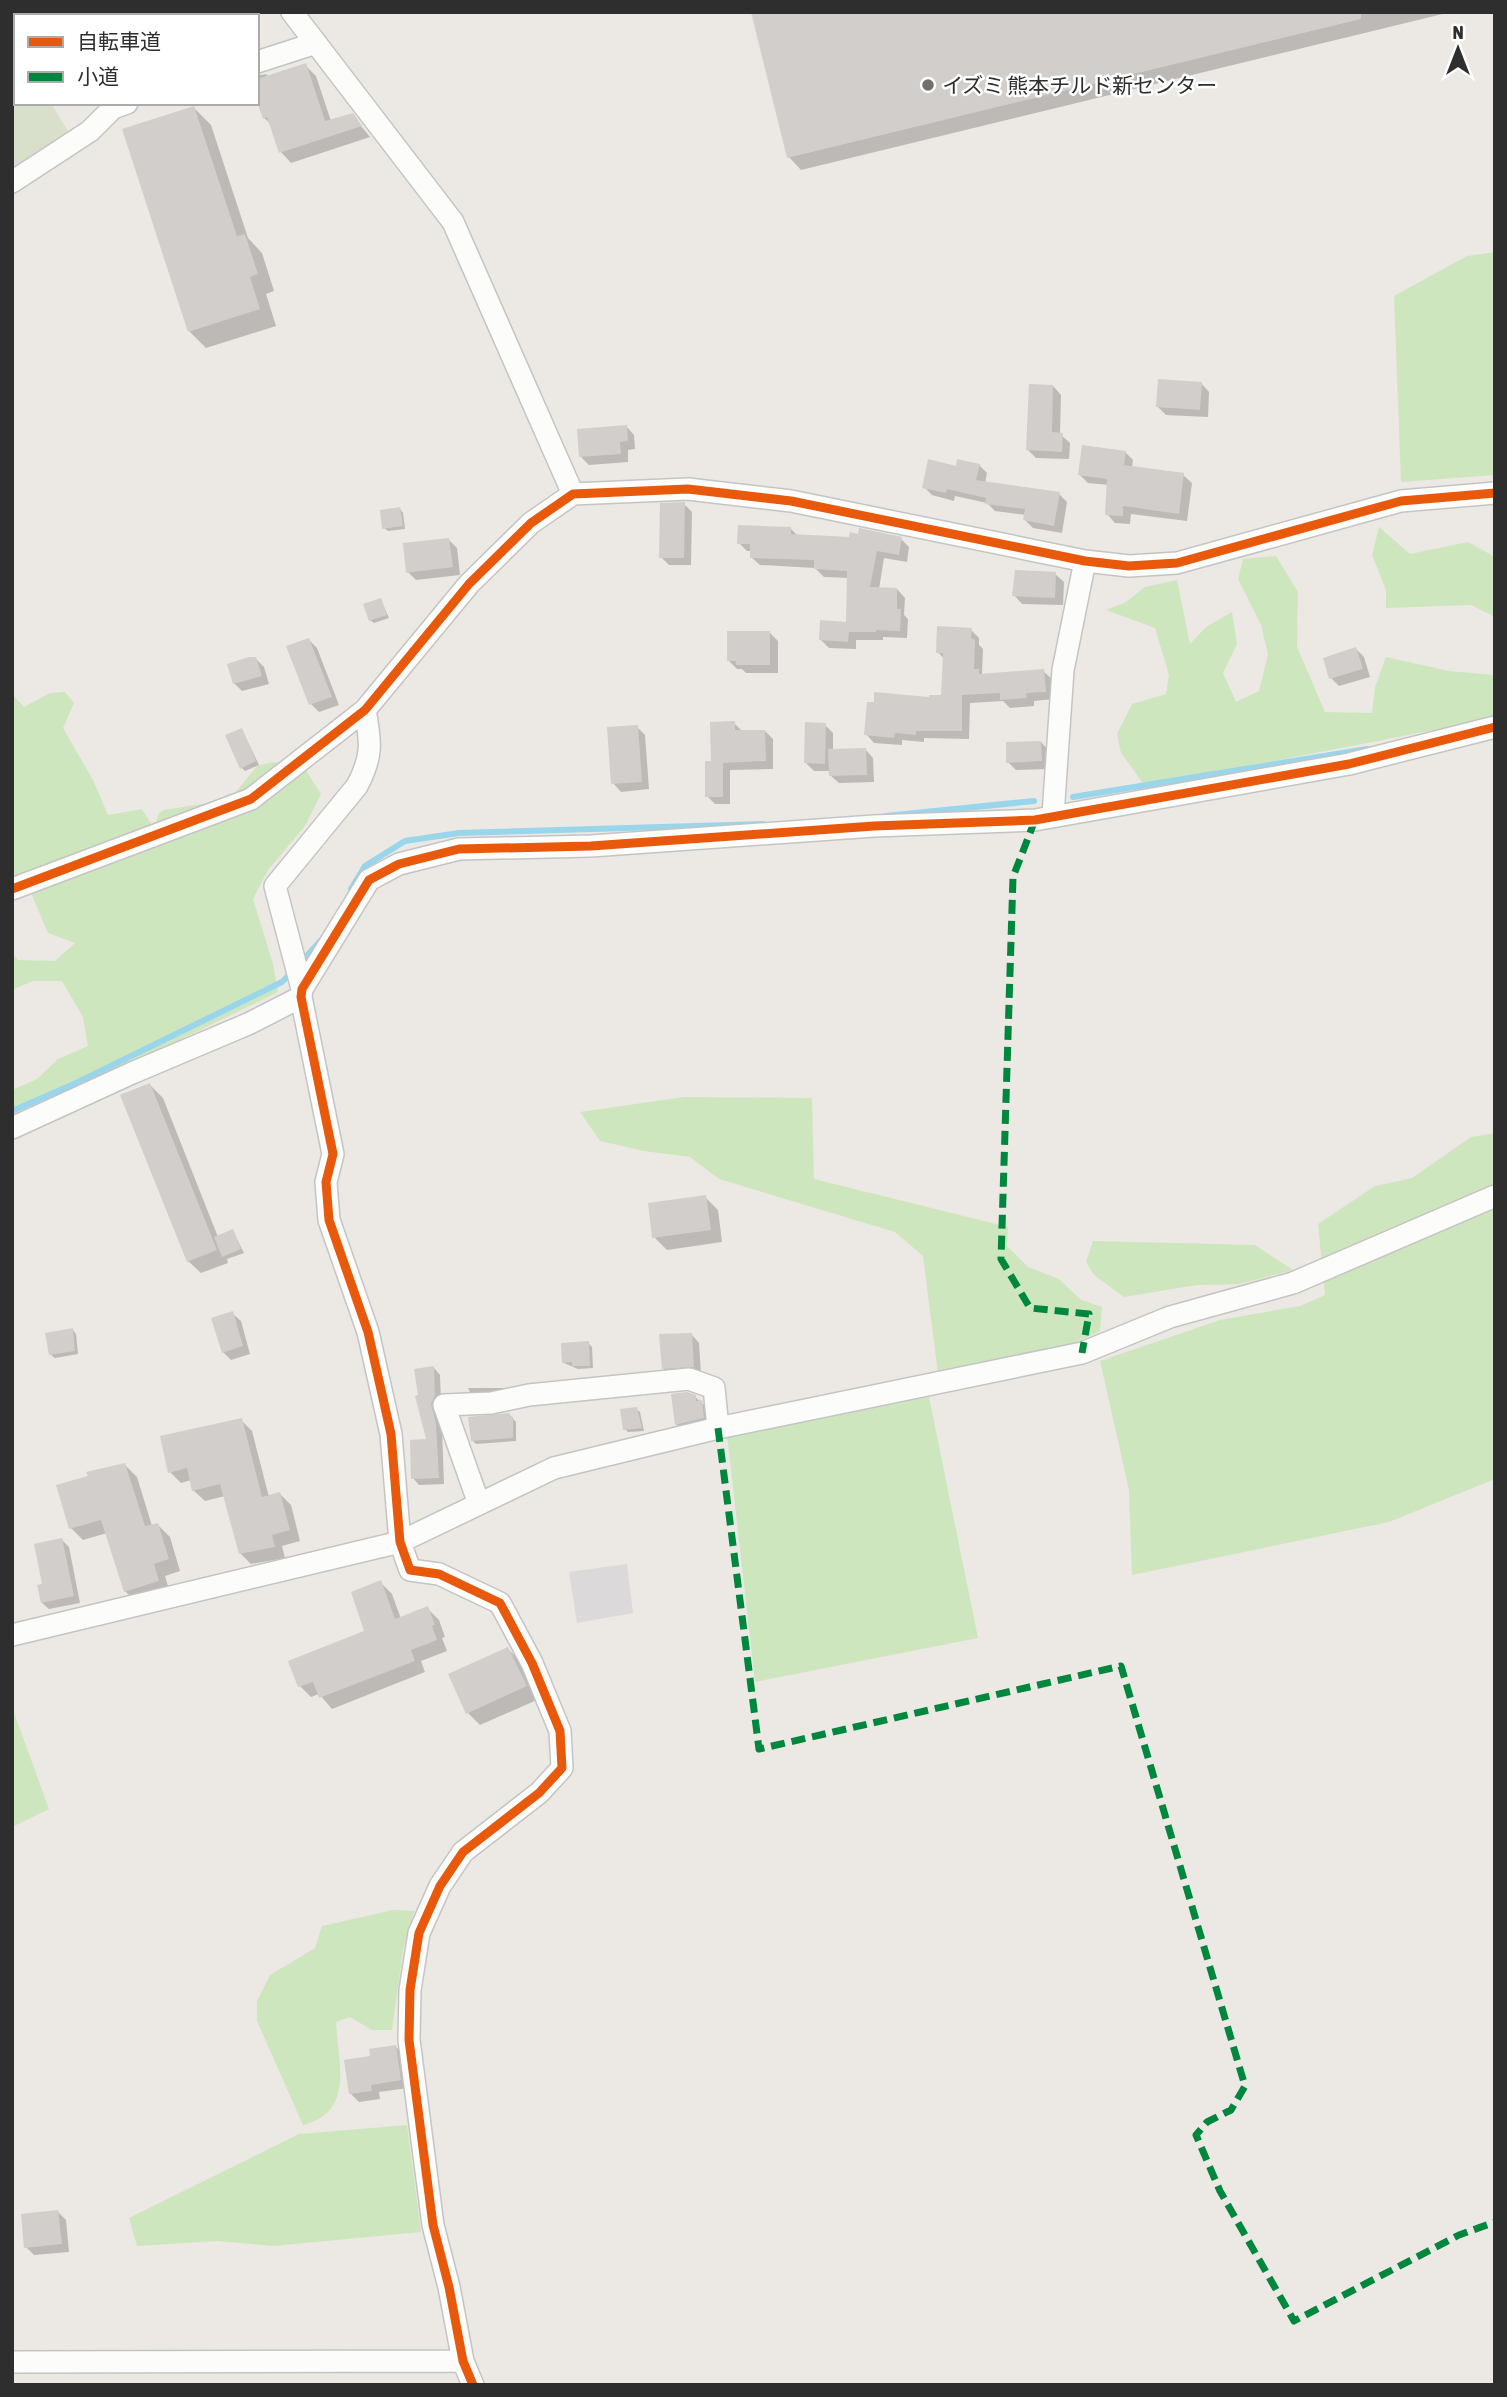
<svg xmlns="http://www.w3.org/2000/svg" width="1507" height="2397" font-family="'Asap Condensed','Noto Sans JP',sans-serif">
  <rect width="100%" height="100%" fill="#ece8e4"/>
  <!-- industrial -->
  <path fill="#dcd9db" d="M 627,1564 L 633,1613 L 577,1623 L 569,1572 Z"/>
  <!-- green -->
  <path fill="#cee6be" d="M 1495,252 L 1495,475 L 1401,482 L 1394,296 L 1467,256 Z
    M 1379,527 L 1410,554 L 1468,542 L 1495,557 L 1495,617 L 1471,605 L 1386,608 L 1386,590 L 1372,555 Z
    M 1276,556 L 1298,592 L 1297,647 L 1325,712 L 1372,713 L 1375,687 L 1386,657 L 1449,671 L 1495,675 L 1495,716 L 1444,728 L 1145,786 L 1121,753 L 1117,734 L 1132,704 L 1166,694 L 1169,675 L 1155,628 L 1106,610 L 1126,602 L 1145,587 L 1177,580 L 1190,644 L 1206,627 L 1232,612 L 1237,644 L 1223,673 L 1236,702 L 1259,691 L 1268,654 L 1261,625 L 1238,579 L 1243,559 Z
    M 65,692 L 74,703 L 63,728 L 93,780 L 108,815 L 142,809 L 154,829 L 159,813 L 164,810 L 215,802 L 235,793 L 257,766 L 272,762 L 303,766 L 321,794 L 305,826 L 268,870 L 253,899 L 273,964 L 278,992 L 91,1083 L 12,1111 L 12,1090 L 37,1079 L 58,1059 L 88,1046 L 83,1017 L 62,981 L 33,981 L 12,990 L 12,953 L 18,960 L 55,961 L 75,943 L 48,933 L 30,891 L 12,890 L 12,694 L 24,707 L 50,693 Z
    M 684,1097 L 812,1098 L 814,1179 L 1008,1227 L 1007,1246 L 1028,1267 L 1059,1279 L 1081,1300 L 1102,1307 L 1100,1331 L 1063,1348 L 938,1374 L 923,1256 L 895,1232 L 719,1179 L 690,1157 L 644,1151 L 600,1141 L 580,1112 Z
    M 1495,1133 L 1495,1479 L 1389,1522 L 1132,1575 L 1129,1490 L 1100,1361 L 1220,1320 L 1300,1306 L 1325,1295 L 1318,1224 L 1375,1186 L 1412,1178 L 1471,1137 Z
    M 1093,1241 L 1255,1245 L 1293,1270 L 1239,1284 L 1197,1285 L 1124,1297 L 1094,1275 L 1086,1262 Z
    M 929,1397 L 978,1638 L 755,1682 L 727,1434 Z
    M 12,1707 L 49,1809 L 12,1827 Z
    M 393,1910 L 414,1911 L 403,1950 L 392,2030 L 372,2030 L 350,2017 L 336,2022 C 338,2063 355,2112 303,2125 L 257,2021 L 257,2001 L 270,1975 L 315,1948 L 322,1926 Z
    M 407,2125 L 421,2232 L 274,2246 L 217,2241 L 137,2246 L 129,2218 L 299,2134 Z"/>
  <!-- cemetery -->
  <path fill="#d8e0cc" d="M 12,12 L 194,12 L 188,16 L 16,16 L 16,103 L 51,103 L 69,133 L 12,171 Z"/>
  <!-- shadow -->
  <path fill="#0003" d="M 753,12 L 1451,12 L 801,170 L 789,157 Z
    M 305,65 L 316,76 L 331,121 L 352,115 L 370,137 L 291,163 L 281,152 L 272,125 L 264,118 L 257,96 L 257,76 L 266,74 L 269,77 Z
    M 194,108 L 211,125 L 248,238 L 262,253 L 274,291 L 266,294 L 276,326 L 206,348 L 189,331 Z
    M 1201,383 L 1209,392 L 1208,417 L 1166,415 L 1158,407 Z
    M 1053,386 L 1061,395 L 1060,434 L 1070,443 L 1069,459 L 1036,458 L 1028,450 Z
    M 626,426 L 634,435 L 635,449 L 628,450 L 628,462 L 589,465 L 581,457 Z
    M 1125,452 L 1133,460 L 1132,468 L 1183,475 L 1192,483 L 1187,521 L 1131,514 L 1130,524 L 1115,523 L 1107,514 L 1109,485 L 1088,483 L 1080,475 Z
    M 979,465 L 987,473 L 985,483 L 1059,494 L 1067,502 L 1062,533 L 1033,528 L 1025,520 L 1026,515 L 995,511 L 987,503 L 955,496 L 954,501 L 932,495 L 924,487 L 957,468 Z
    M 684,504 L 692,512 L 691,565 L 669,565 L 661,557 Z
    M 400,509 L 403,513 L 405,529 L 388,531 L 384,528 Z
    M 791,529 L 798,536 L 901,539 L 909,547 L 907,562 L 884,558 L 879,589 L 897,589 L 905,598 L 904,615 L 908,619 L 907,638 L 883,637 L 883,640 L 856,640 L 856,649 L 829,648 L 821,640 L 847,623 L 849,578 L 824,577 L 815,568 L 760,565 L 751,557 L 752,551 L 747,551 L 739,543 Z
    M 449,540 L 457,548 L 460,575 L 416,580 L 408,572 Z
    M 1055,574 L 1064,582 L 1063,605 L 1022,604 L 1014,595 Z
    M 381,600 L 389,618 L 374,623 L 370,620 Z
    M 971,630 L 979,638 L 979,645 L 983,649 L 982,674 L 984,676 L 1043,671 L 1052,679 L 1053,699 L 1034,701 L 1034,706 L 1010,708 L 1003,701 L 970,703 L 969,739 L 924,738 L 924,742 L 902,740 L 902,745 L 874,743 L 866,734 L 931,699 L 943,697 L 944,659 L 938,652 Z
    M 770,633 L 778,641 L 778,673 L 746,673 L 742,669 L 737,669 L 729,661 Z
    M 309,640 L 317,648 L 339,705 L 319,712 L 311,704 Z
    M 1356,649 L 1364,657 L 1370,677 L 1339,686 L 1331,678 Z
    M 256,659 L 264,667 L 269,684 L 242,691 L 234,683 Z
    M 734,723 L 743,732 L 765,731 L 773,739 L 773,769 L 730,770 L 730,804 L 715,804 L 707,796 L 713,762 Z
    M 825,725 L 833,733 L 833,750 L 865,749 L 873,758 L 874,782 L 839,783 L 830,775 L 830,771 L 814,771 L 806,763 Z
    M 637,727 L 645,735 L 649,789 L 621,792 L 613,783 Z
    M 242,730 L 259,765 L 245,771 L 242,768 Z
    M 1041,742 L 1049,751 L 1050,769 L 1016,770 L 1008,762 Z
    M 150,1085 L 163,1098 L 218,1237 L 233,1231 L 244,1253 L 227,1259 L 228,1263 L 201,1273 L 188,1261 Z
    M 705,1197 L 718,1210 L 722,1242 L 667,1250 L 654,1237 Z
    M 232,1313 L 241,1321 L 250,1354 L 231,1360 L 223,1352 Z
    M 73,1330 L 76,1334 L 78,1354 L 55,1358 L 51,1355 Z
    M 691,1334 L 699,1343 L 701,1374 L 671,1376 L 663,1368 Z
    M 588,1343 L 592,1347 L 593,1368 L 578,1369 L 564,1363 Z
    M 434,1368 L 440,1375 L 444,1484 L 419,1485 L 413,1478 L 429,1441 L 417,1397 Z
    M 468,1388 L 505,1388 L 507,1390 L 471,1394 Z
    M 695,1397 L 710,1410 L 711,1426 L 684,1432 L 676,1424 Z
    M 636,1409 L 640,1412 L 644,1431 L 628,1432 L 625,1429 Z
    M 509,1414 L 516,1422 L 516,1441 L 476,1444 L 472,1440 Z
    M 241,1420 L 252,1431 L 269,1497 L 280,1494 L 291,1505 L 300,1541 L 282,1546 L 285,1558 L 251,1564 L 240,1553 L 225,1496 L 205,1501 L 193,1490 L 191,1480 L 181,1483 L 170,1472 Z
    M 125,1465 L 137,1477 L 152,1526 L 158,1525 L 170,1537 L 180,1571 L 165,1576 L 170,1593 L 137,1603 L 125,1591 L 107,1533 L 83,1540 L 71,1528 Z
    M 62,1540 L 69,1547 L 80,1603 L 49,1609 L 42,1603 L 44,1585 Z
    M 380,1582 L 392,1594 L 401,1619 L 427,1608 L 439,1620 L 445,1637 L 442,1638 L 447,1651 L 421,1661 L 425,1672 L 332,1709 L 319,1694 L 311,1697 L 300,1686 L 366,1632 Z
    M 508,1649 L 521,1662 L 539,1699 L 480,1725 L 468,1713 Z
    M 396,2047 L 404,2055 L 408,2088 L 379,2092 L 380,2099 L 359,2102 L 351,2094 L 372,2058 Z
    M 58,2212 L 66,2220 L 69,2252 L 34,2255 L 26,2247 Z"/>
  <g fill="none" stroke-linecap="round" stroke-linejoin="round">
    <!-- stream -->
    <path stroke="#99d6ec" stroke-width="6" d="M 1073,797 L 1367,749
      M 886,816 L 1034,801
      M 351,889 L 365,866 L 405,841 L 459,833 L 763,824
      M 304,959 L 323,938
      M 12,1111 L 74,1084 L 282,982 L 288,976"/>
  </g>
  <!-- building -->
  <path fill="#d1cecb" d="M 751,12 L 1361,12 L 1361,19 L 787,158 Z
    M 306,63 L 325,121 L 353,113 L 362,126 L 279,153 L 267,117 L 263,119 L 257,102 L 257,79 Z
    M 194,106 L 237,236 L 245,234 L 258,274 L 250,277 L 260,309 L 188,332 L 122,129 Z
    M 1158,379 L 1202,382 L 1200,410 L 1156,407 Z
    M 1029,384 L 1053,385 L 1052,432 L 1063,433 L 1062,452 L 1026,450 Z
    M 627,425 L 628,441 L 620,442 L 621,454 L 579,457 L 577,429 Z
    M 1082,445 L 1126,451 L 1124,465 L 1184,473 L 1179,514 L 1123,506 L 1123,516 L 1105,515 L 1107,479 L 1078,475 Z
    M 928,459 L 956,466 L 957,459 L 980,464 L 976,480 L 1060,492 L 1054,526 L 1023,520 L 1025,509 L 985,504 L 986,498 L 947,489 L 946,493 L 922,488 Z
    M 685,502 L 684,558 L 659,558 L 660,503 Z
    M 400,507 L 403,526 L 382,529 L 380,510 Z
    M 738,525 L 791,527 L 791,534 L 849,537 L 850,532 L 858,534 L 859,528 L 902,537 L 899,555 L 877,551 L 870,587 L 897,588 L 897,609 L 901,609 L 900,631 L 876,630 L 876,632 L 849,632 L 848,642 L 819,640 L 820,620 L 846,622 L 847,571 L 814,569 L 814,560 L 750,558 L 750,544 L 737,544 Z
    M 449,538 L 453,567 L 406,573 L 403,543 Z
    M 1015,570 L 1056,572 L 1055,598 L 1012,596 Z
    M 381,598 L 387,615 L 369,621 L 363,604 Z
    M 937,626 L 972,628 L 971,638 L 975,640 L 974,669 L 979,669 L 979,674 L 1044,669 L 1046,692 L 1026,693 L 1027,698 L 1000,700 L 1000,693 L 962,695 L 962,731 L 916,731 L 916,735 L 895,733 L 894,738 L 864,735 L 867,702 L 874,702 L 874,692 L 929,697 L 929,695 L 941,695 L 943,653 L 936,653 Z
    M 727,631 L 770,631 L 770,665 L 736,665 L 736,661 L 727,661 Z
    M 309,638 L 332,697 L 309,705 L 286,646 Z
    M 1356,647 L 1363,669 L 1329,679 L 1323,658 Z
    M 249,657 L 256,657 L 262,676 L 233,684 L 227,664 Z
    M 735,721 L 735,730 L 765,730 L 766,761 L 723,763 L 723,797 L 705,797 L 705,761 L 711,761 L 710,722 Z
    M 805,722 L 826,723 L 825,764 L 804,763 Z
    M 638,725 L 642,782 L 611,784 L 607,727 Z
    M 242,728 L 256,761 L 240,769 L 225,735 Z
    M 1041,741 L 1042,761 L 1006,763 L 1006,742 Z
    M 866,748 L 867,775 L 829,776 L 828,749 Z
    M 150,1083 L 217,1250 L 187,1262 L 120,1095 Z
    M 706,1195 L 711,1230 L 652,1238 L 648,1203 Z
    M 233,1229 L 241,1249 L 222,1257 L 214,1237 Z
    M 233,1311 L 243,1346 L 222,1353 L 211,1318 Z
    M 73,1328 L 75,1351 L 49,1355 L 45,1333 Z
    M 692,1333 L 694,1367 L 662,1369 L 659,1334 Z
    M 589,1341 L 590,1366 L 572,1366 L 572,1362 L 562,1363 L 561,1343 Z
    M 434,1366 L 435,1395 L 431,1404 L 436,1423 L 439,1478 L 411,1479 L 410,1440 L 426,1439 L 415,1396 L 418,1395 L 414,1369 Z
    M 687,1392 L 696,1395 L 696,1401 L 702,1400 L 704,1418 L 675,1425 L 671,1394 Z
    M 637,1407 L 642,1428 L 623,1430 L 620,1409 Z
    M 509,1413 L 510,1417 L 513,1417 L 513,1438 L 471,1441 L 468,1417 Z
    M 242,1418 L 262,1497 L 280,1492 L 290,1530 L 272,1535 L 275,1547 L 239,1554 L 220,1484 L 192,1491 L 187,1468 L 168,1473 L 160,1436 Z
    M 125,1463 L 145,1526 L 158,1523 L 169,1559 L 154,1564 L 159,1581 L 124,1592 L 101,1520 L 69,1529 L 56,1485 L 88,1476 L 86,1472 Z
    M 62,1538 L 74,1596 L 41,1603 L 37,1585 L 42,1584 L 34,1544 Z
    M 381,1580 L 395,1619 L 428,1606 L 435,1625 L 432,1626 L 437,1640 L 411,1650 L 415,1661 L 319,1698 L 313,1682 L 298,1687 L 288,1661 L 364,1631 L 351,1592 Z
    M 508,1647 L 527,1686 L 466,1714 L 448,1674 Z
    M 396,2045 L 401,2080 L 371,2085 L 372,2091 L 349,2094 L 344,2060 L 370,2056 L 369,2049 Z
    M 58,2210 L 62,2244 L 24,2248 L 21,2214 Z"/>
  <g fill="none" stroke-linecap="round" stroke-linejoin="round">
    <!-- minor casing -->
    <g stroke="#c5c4c5" stroke-width="24">
      <path id="minor" d="M 292,12 L 453,222 L 573,494
        M 257,62 L 316,43
        M 12,182 L 90,131 L 113,108 L 127,103
        M 1053,815 L 1063,670 L 1085,561
        M 12,889 L 251,799 L 365,710 L 469,584 L 531,523 L 573,494 L 688,489 L 791,501 L 1085,561 L 1129,566 L 1177,563 L 1401,501 L 1495,493
        M 302,989 L 275,886 L 357,786 C 373,756 371,742 365,710
        M 12,1128 L 132,1073 L 248,1024 L 301,997
        M 479,1504 L 444,1405 L 491,1403 L 529,1395 L 689,1379 L 714,1388 L 718,1428
        M 12,1635 L 400,1542 L 554,1468 L 718,1428 L 1082,1353 L 1170,1317 L 1293,1283 L 1495,1196
        M 12,2362 L 463,2361
        M 473,2385 L 463,2361 L 449,2287 L 433,2225 L 409,2040 L 410,1990 L 419,1933 L 440,1886 L 463,1852 L 539,1793 L 562,1768 L 560,1731 L 532,1663 L 500,1603 L 439,1574 L 410,1570 L 400,1542 L 391,1434 L 368,1332 L 329,1220 L 326,1182 L 333,1154 L 301,997 L 302,989 L 369,880 L 399,864 L 459,849 L 591,846 L 874,826 L 1035,820 L 1349,764 L 1495,727"/>
    </g>
    <!-- minor -->
    <use href="#minor" stroke="#fcfcfb" stroke-width="21"/>
    <!-- quiet -->
    <path stroke="#00873e" stroke-width="7" stroke-dasharray="14 7" stroke-linecap="butt" d="M 1035,820 L 1013,877 L 1001,1259 L 1030,1308 L 1089,1314 L 1082,1353
      M 718,1428 L 759,1749 L 1121,1666 L 1245,2086 L 1231,2110 L 1207,2122 L 1196,2135 L 1220,2191 L 1294,2321 L 1459,2235 L 1495,2222"/>
    <!-- cycleway casing -->
    <g stroke="#fff" stroke-width="13">
      <path id="cycleway" d="M 12,889 L 251,799 L 365,710 L 469,584 L 531,523 L 573,494 L 688,489 L 791,501 L 1085,561 L 1129,566 L 1177,563 L 1401,501 L 1495,493
        M 473,2385 L 463,2361 L 449,2287 L 433,2225 L 409,2040 L 410,1990 L 419,1933 L 440,1886 L 463,1852 L 539,1793 L 562,1768 L 560,1731 L 532,1663 L 500,1603 L 439,1574 L 410,1570 L 400,1542 L 391,1434 L 368,1332 L 329,1220 L 326,1182 L 333,1154 L 301,997 L 302,989 L 369,880 L 399,864 L 459,849 L 591,846 L 874,826 L 1035,820 L 1349,764 L 1495,727"/>
    </g>
    <!-- cycleway -->
    <use href="#cycleway" stroke="#e8590c" stroke-width="9"/>
  </g>
  <!-- markers -->
  <circle fill="#706f6e" stroke="#fff" stroke-width="2.5" cx="928" cy="85" r="7"/>
  <g text-anchor="middle" dominant-baseline="central" stroke-width="5" stroke-linejoin="round" paint-order="stroke">
    <!-- poi labels -->
    <g font-size="21" fill="#2e2e2e" stroke="#fff" text-anchor="start">
      <text x="942" y="85">イズミ 熊本チルド新センター</text>
    </g>
  </g>
  <!-- border -->
  <rect width="1507" height="2397" fill="none" stroke="#2e2e2e" stroke-width="28"/>
  <!-- legend -->
  <rect x="14" y="14" width="245" height="91" fill="#ffffff" stroke="#ababab" stroke-width="2"/>
  <rect x="28" y="37" width="35" height="10" fill="#e8590c" stroke="#ababab" stroke-width="2"/>
  <text x="77" y="49" font-size="21" fill="#2e2e2e">自転車道</text>
  <rect x="28" y="72" width="35" height="10" fill="#00873e" stroke="#ababab" stroke-width="2"/>
  <text x="77" y="84" font-size="21" fill="#2e2e2e">小道</text>
  <!-- north arrow -->
  <g transform="translate(1458 49)" stroke="#ffffff" stroke-width="5" paint-order="stroke">
  <path d="M0-5L12 26L0 18L-12 26Z" fill="#2e2e2e"/>
  <text y="-10" font-size="19" font-weight="bold" text-anchor="middle" fill="#2e2e2e">N</text>
  </g>
</svg>
